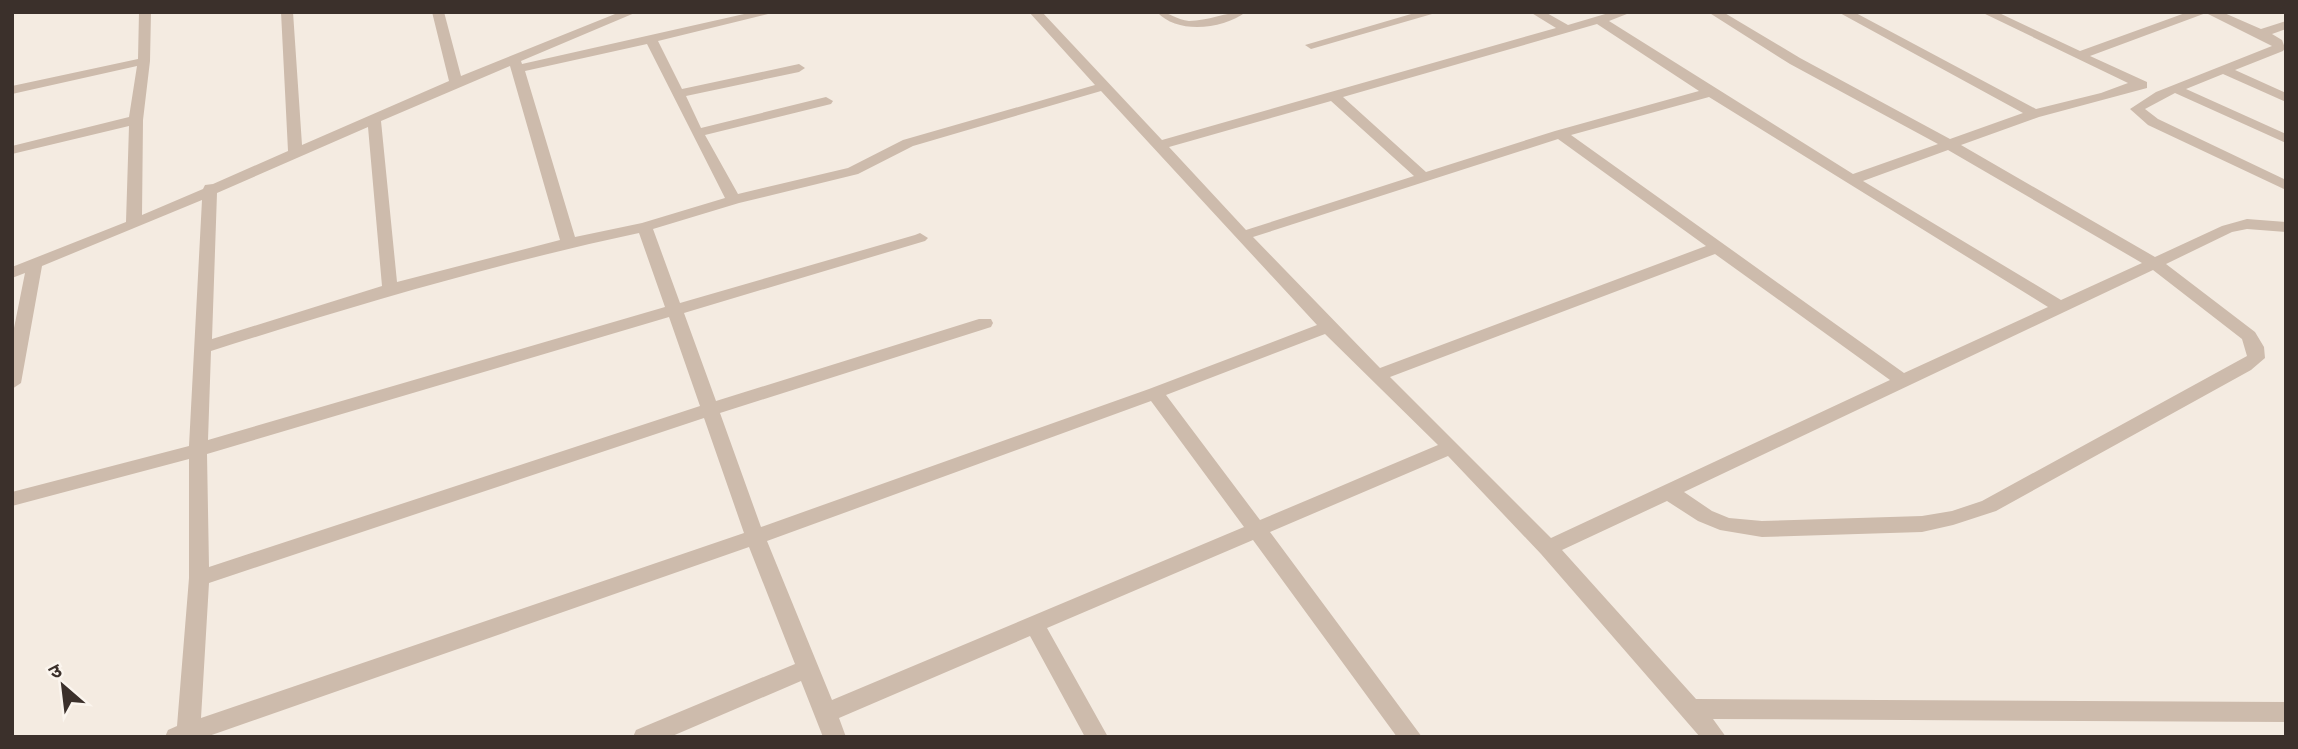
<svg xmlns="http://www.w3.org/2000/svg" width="2298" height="749" font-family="'Fira Sans Condensed','Noto Sans Devanagari',sans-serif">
  <rect width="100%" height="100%" fill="#f4ebe1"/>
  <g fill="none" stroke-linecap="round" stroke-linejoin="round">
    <!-- street -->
    <path fill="#cdbbac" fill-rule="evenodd" d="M 139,12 L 151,12 L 150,61 L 143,120 L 142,215 L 203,189 L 205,185 L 213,184 L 288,151 L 281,12 L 293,12 L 302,145 L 449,81 L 432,12 L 444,12 L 461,76 L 620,12 L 637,12 L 521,61 L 522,64 L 753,12 L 776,12 L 658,41 L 682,89 L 799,64 L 805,68 L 799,72 L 686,96 L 701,128 L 826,97 L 833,101 L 831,104 L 705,135 L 738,194 L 848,168 L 903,140 L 1095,85 L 1029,12 L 1042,12 L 1162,140 L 1556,28 L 1530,12 L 1545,12 L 1568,25 L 1612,12 L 1632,12 L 1609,21 L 1853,174 L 1938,144 L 1790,64 L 1708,12 L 1723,12 L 1800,58 L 1950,139 L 2023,113 L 1838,12 L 1854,12 L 2036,109 L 2101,93 L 2128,83 L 1981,12 L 1997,12 L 2080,51 L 2188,12 L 2222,12 L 2261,29 L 2286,21 L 2286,29 L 2272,34 L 2282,40 L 2285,48 L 2283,51 L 2235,70 L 2286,93 L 2286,102 L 2223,74 L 2186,89 L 2286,134 L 2286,143 L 2175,93 L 2145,109 L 2158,119 L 2286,180 L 2286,190 L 2148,125 L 2130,109 L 2156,92 L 2272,46 L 2206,13 L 2090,56 L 2147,82 L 2147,88 L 2039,117 L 1961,145 L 2155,257 L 2222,226 L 2247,219 L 2286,222 L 2286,232 L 2247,229 L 2232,232 L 2166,264 L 2255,332 L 2264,347 L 2265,358 L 2251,370 L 1996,511 L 1953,525 L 1922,532 L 1762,537 L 1720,530 L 1698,521 L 1667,501 L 1562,550 L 1696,699 L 2286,702 L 2286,722 L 1713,719 L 1726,737 L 1700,737 L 1541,554 L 1448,456 L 1270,532 L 1422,737 L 1397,737 L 1253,540 L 1047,628 L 1108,737 L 1085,737 L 1030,636 L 839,718 L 846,737 L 823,737 L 801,681 L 670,737 L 633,737 L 636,730 L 795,664 L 749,547 L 206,737 L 165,737 L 168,730 L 177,726 L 189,578 L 189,459 L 12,506 L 12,492 L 189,446 L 202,200 L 42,266 L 21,383 L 12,389 L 12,338 L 25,273 L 12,278 L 12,267 L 126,222 L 129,126 L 12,154 L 12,146 L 129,117 L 137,66 L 12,94 L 12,86 L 138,59 ZM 1597,24 L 1699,91 L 1555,131 L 1426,172 L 1343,97 ZM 647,44 L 725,198 L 642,223 L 575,237 L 525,71 ZM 510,66 L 560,240 L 397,282 L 381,121 ZM 1101,91 L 1317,325 L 1149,389 L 761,527 L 720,413 L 991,327 L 993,323 L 991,319 L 979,319 L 716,401 L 684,313 L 925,241 L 928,238 L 920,233 L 915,235 L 680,303 L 653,229 L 739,203 L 858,174 L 913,146 ZM 1709,97 L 2048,307 L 1904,373 L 1571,135 ZM 1331,101 L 1414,176 L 1246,230 L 1169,147 ZM 368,127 L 382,286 L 212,339 L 217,193 ZM 1558,139 L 1706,246 L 1380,368 L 1253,237 ZM 1948,150 L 2142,263 L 2061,300 L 1863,181 ZM 639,233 L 665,307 L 208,440 L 211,351 C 353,306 494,264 639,233 ZM 1715,254 L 1890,380 L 1551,538 L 1390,377 ZM 2153,270 L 2242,339 L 2247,356 L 1982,501 L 1952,511 L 1922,516 L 1762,521 L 1729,518 L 1712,511 L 1684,492 ZM 669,317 L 700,406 L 209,567 L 207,454 ZM 1325,334 L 1438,445 L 1260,520 L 1166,395 ZM 1151,401 L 1244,527 L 832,700 L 767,541 ZM 704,418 L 744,533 L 201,718 L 209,583 Z
      M 1157,12 C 1170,12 1177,20 1189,21 C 1208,21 1225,12 1246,12 C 1223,29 1178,35 1157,12 Z
      M 1418,12 L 1439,12 L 1311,49 L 1305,45 Z"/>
  </g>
  <!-- border -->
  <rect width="2298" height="749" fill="none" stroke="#3b302b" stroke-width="28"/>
  <!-- north arrow -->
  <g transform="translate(63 686) rotate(332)" stroke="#fbf5ee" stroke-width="5" paint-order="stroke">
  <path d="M0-5L12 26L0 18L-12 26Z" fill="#3b302b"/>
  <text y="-10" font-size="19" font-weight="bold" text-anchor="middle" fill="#3b302b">उ</text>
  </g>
</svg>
